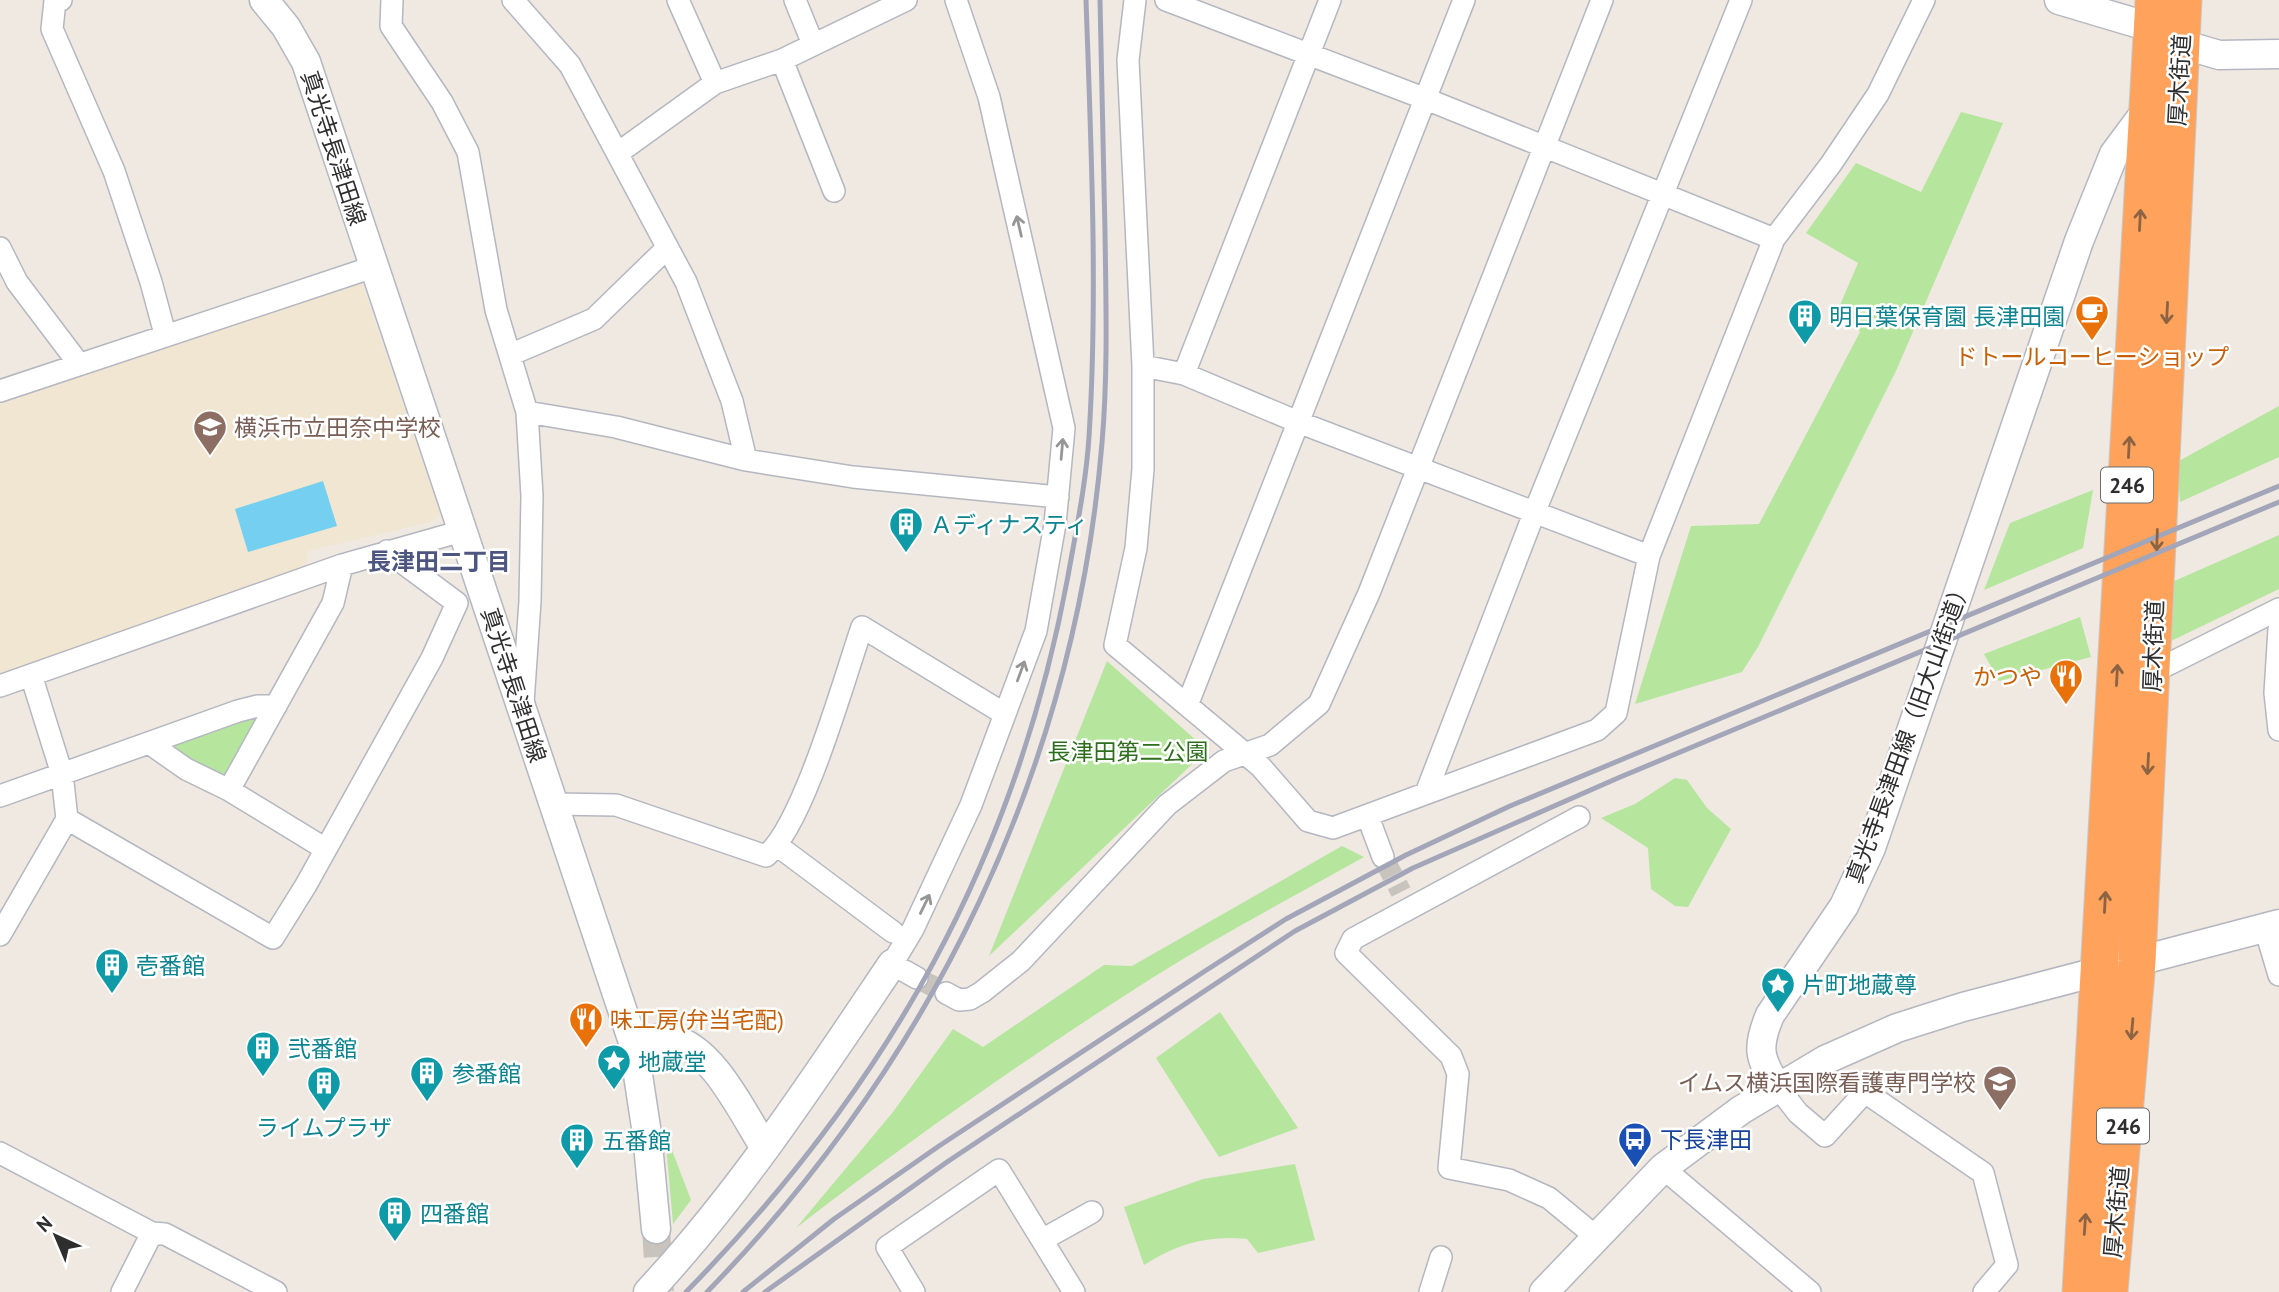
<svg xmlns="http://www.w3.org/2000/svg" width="2279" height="1292" font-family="'PT Sans','Noto Sans JP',sans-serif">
  <rect width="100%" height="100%" fill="#efe9e1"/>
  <!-- education -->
  <path fill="#f0e6d1" d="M 360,278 L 440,514 L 430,522 L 308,551 L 305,571 L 0,678 L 0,401 Z"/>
  <!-- green -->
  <path fill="#b6e59e" d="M 1961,112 L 2003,123 L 1896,371 L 1758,647 L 1742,672 L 1635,704 L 1691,526 L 1759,524 L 1860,332 L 1840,305 L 1858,263 L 1806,233 L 1856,163 L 1921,192 Z
    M 2279,406 L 2279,457 L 2180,502 L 2177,462 Z
    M 2093,490 L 2083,548 L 1984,590 L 2010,523 Z
    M 2279,535 L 2279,589 L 2171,641 L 2172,582 Z
    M 2080,617 L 2091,657 L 1999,681 L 1984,654 Z
    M 1107,661 L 1207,750 L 989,956 Z
    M 251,713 L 259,724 L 231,775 L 218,777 L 174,751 L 172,743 Z
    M 1675,778 L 1687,780 L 1707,808 L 1731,829 L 1688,907 L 1675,906 L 1651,889 L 1648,848 L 1601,818 L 1635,804 Z
    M 1342,846 L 1364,857 C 1293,897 1220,935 1152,978 C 1029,1056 911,1139 796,1228 L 893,1112 L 953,1029 L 983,1047 L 1104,965 L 1132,966 Z
    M 1220,1012 L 1298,1128 L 1219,1157 L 1156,1058 Z
    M 665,1132 L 691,1200 L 673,1224 Z
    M 1295,1164 L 1315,1240 L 1258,1253 L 1247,1239 C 1208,1235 1177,1244 1144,1265 L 1124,1207 L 1203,1179 Z"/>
  <!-- water -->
  <path fill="#75cff0" d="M 323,481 L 337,526 L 248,552 L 235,509 Z"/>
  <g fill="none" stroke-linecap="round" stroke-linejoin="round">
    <!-- street-tunnel -->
    <path stroke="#c8c4bd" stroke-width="21" stroke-dasharray="21 10" stroke-linecap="butt" d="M 1383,857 L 1401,892
      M 917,978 L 946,993"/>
    <!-- secondary-tunnel -->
    <path stroke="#c8c4bd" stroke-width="28" stroke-dasharray="28 14" stroke-linecap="butt" d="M 656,1229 L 660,1292"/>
    <!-- street casing -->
    <g stroke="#b4b7c1" stroke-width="24">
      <path id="street" d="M 61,0 L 55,1 L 52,29 L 114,171 L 151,282 L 165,334
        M 392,0 L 391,26 L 442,102 L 468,152 L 496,310 L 527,412 L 532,496 L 530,601 L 523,703
        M 513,0 L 570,65 L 686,282 L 732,401 L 746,460
        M 678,0 L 715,83
        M 795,0 L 813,44
        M 1135,0 L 1128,60 L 1143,366 L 1143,469 L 1136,548 L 1115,645 L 1261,767 L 1308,821 L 1333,828 L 1597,730 L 1616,713 L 1649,556 L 1774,239 L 1831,164 L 1878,94 L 1924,0
        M 1166,0 L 1426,99 L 1774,239
        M 782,60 L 834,191
        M 618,153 L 715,83 L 782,60 L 906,0
        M 0,248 L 17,282 L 79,364
        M 512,354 L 594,319 L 666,249
        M 1143,366 L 1184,374 L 1298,422 L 1649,556
        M 1184,374 L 1330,0
        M 0,391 L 373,267
        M 527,412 L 616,427 L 746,460 L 853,477 L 1058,497
        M 2279,629 L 2275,693 L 2279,730
        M 2153,672 L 2279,609
        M 0,686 L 342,565 L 462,531
        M 1188,703 L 1464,0
        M 149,743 L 186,769 L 229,790 L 324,848
        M 229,790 L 333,603 L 342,565
        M 1426,793 L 1535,511 L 1741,0
        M 0,796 L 238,711 L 258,706 L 276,706
        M 554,804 L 616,805 L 766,856 C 804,824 844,679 862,627 L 1003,713
        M 1368,817 L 1383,857
        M 1579,817 L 1353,939 L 1346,953 L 1451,1056 L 1458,1074 L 1449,1168 L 1509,1180 L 1549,1198 L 1595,1236
        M 67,819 L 273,938 L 306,885 L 432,658 L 457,603 L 387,551
        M 778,846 L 893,932
        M 2265,928 L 2279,975
        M 0,935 L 67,819 L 62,774 L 31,675
        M 917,978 L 892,964 L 913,929 L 971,805 L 1036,631 L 1055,524 L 1064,428 L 989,97 L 956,0
        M 946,993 L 959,1000 L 970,999 L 982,992 L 1021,961 L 1167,805 L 1224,761 L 1270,745 L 1319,704 L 1369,593 L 1602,0
        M 1777,1086 L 1798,1113 L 1825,1136 L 1865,1092 L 1983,1173 L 2007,1265 L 1984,1292
        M 0,1153 L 152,1233 L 165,1234 L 276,1292
        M 1663,1168 L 1810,1292
        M 122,1292 L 152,1233
        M 914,1292 L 887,1247 L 999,1170 L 1042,1240
        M 1074,1292 L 1042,1240 L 1092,1212
        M 1430,1292 L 1441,1257"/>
    </g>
    <!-- secondary casing -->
    <g stroke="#b4b7c1" stroke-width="31">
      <path id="secondary" d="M 264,0 L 286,27 L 306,62 L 633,1042 L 647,1134 L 656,1229
        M 2059,0 L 2153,28 L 2182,44 L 2219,55 L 2279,54
        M 633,1042 C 645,1041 659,1037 671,1039 C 713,1047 743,1114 765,1148
        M 1777,1086 C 1758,1058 1757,1046 1770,1015 L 1844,906 L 1871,848 L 2079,241 L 2114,154 L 2146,111
        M 648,1292 C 741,1192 816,1077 892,964
        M 1544,1292 L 1663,1168 L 1741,1110 L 1825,1060 L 1897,1028 L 1963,1007 L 2279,924"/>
    </g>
    <!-- highway casing -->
    <g stroke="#c9c9c9" stroke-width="39">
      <path id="highway" d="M 2081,1292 L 2154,0
        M 2109,1292 L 2137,961 L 2183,0"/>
    </g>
    <!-- street -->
    <use href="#street" stroke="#fff" stroke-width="21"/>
    <!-- secondary -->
    <use href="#secondary" stroke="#fff" stroke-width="28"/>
    <!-- highway -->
    <use href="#highway" stroke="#ffa35c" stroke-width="37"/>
    <!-- rail -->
    <path stroke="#a3a6b8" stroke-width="5" d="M 686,1292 C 888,1086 1015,861 1068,576 C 1076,531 1086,483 1089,437 C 1098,292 1091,145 1086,0
      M 707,1292 C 933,1060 1075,767 1102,443 C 1108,373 1106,302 1105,232 C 1103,155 1102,77 1100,0
      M 743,1292 L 834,1219 L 939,1146 L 1205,971 L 1286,919 L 1406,855 L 1510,806 L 2279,486
      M 765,1292 L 947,1162 L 1295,931 L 1413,868 L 1618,778 L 2279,502"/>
  </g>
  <!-- one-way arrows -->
  <defs><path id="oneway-shaft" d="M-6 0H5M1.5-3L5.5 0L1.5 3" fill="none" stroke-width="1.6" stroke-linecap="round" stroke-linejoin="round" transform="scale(1.75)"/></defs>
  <g stroke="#8c6343">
    <use href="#oneway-shaft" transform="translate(2140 220) rotate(-87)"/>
    <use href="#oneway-shaft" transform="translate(2167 313) rotate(93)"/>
    <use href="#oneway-shaft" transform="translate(2129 447) rotate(-87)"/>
    <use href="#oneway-shaft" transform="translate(2157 540) rotate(92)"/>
    <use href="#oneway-shaft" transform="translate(2117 675) rotate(-87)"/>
    <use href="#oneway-shaft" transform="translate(2148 764) rotate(93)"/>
    <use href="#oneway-shaft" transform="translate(2105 902) rotate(-87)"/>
    <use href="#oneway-shaft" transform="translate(2132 1029) rotate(95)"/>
    <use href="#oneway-shaft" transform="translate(2085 1224) rotate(-86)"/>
  </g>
  <g stroke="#969696">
    <use href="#oneway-shaft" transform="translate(1019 226) rotate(-103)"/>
    <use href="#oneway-shaft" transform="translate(1062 449) rotate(-85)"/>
    <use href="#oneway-shaft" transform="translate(1021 671) rotate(-70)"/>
    <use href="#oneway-shaft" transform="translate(925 904) rotate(-64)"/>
  </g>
  <!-- icons -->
  <defs>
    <g id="cafe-pin" transform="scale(1.75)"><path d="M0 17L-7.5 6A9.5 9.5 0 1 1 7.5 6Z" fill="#e8710a" stroke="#fff"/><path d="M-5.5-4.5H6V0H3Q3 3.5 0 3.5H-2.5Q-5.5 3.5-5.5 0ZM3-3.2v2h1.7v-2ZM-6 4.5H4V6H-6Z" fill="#fff"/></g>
    <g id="building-pin" transform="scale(1.75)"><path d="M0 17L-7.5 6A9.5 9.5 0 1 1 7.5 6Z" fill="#0f9aa8" stroke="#fff"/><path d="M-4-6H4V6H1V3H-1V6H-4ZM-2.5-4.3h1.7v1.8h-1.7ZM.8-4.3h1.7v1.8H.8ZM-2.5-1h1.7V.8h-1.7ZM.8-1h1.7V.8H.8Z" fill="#fff"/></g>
    <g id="school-pin" transform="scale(1.75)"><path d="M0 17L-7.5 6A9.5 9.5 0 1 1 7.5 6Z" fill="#8d6e63" stroke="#fff"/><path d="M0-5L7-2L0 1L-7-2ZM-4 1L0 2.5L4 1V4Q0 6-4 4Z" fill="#fff"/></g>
    <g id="restaurant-pin" transform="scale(1.75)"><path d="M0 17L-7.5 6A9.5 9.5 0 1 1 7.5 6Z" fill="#e8710a" stroke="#fff"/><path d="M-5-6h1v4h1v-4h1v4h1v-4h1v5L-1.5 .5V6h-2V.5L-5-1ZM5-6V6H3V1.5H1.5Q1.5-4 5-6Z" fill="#fff"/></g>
    <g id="sight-pin" transform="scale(1.75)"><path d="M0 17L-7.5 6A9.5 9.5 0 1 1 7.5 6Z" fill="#0f9aa8" stroke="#fff"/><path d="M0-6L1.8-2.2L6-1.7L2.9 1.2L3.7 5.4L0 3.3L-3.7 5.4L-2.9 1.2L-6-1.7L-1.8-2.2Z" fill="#fff"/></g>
    <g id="university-pin" transform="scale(1.75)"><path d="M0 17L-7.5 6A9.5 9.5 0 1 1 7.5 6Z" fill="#8d6e63" stroke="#fff"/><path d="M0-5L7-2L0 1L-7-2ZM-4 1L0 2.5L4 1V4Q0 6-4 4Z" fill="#fff"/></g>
    <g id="bus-pin" transform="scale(1.75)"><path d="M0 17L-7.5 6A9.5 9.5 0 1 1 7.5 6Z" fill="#1a4fb4" stroke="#fff"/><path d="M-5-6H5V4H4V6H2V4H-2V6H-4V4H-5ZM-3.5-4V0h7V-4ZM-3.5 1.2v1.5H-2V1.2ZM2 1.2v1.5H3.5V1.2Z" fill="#fff"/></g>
  </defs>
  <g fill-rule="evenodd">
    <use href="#cafe-pin" x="2092" y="312"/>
    <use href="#building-pin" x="1805" y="316"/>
    <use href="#school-pin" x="210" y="427"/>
    <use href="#building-pin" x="906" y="524"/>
    <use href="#restaurant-pin" x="2066" y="676"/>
    <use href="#building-pin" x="112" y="965"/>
    <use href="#sight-pin" x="1778" y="984"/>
    <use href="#restaurant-pin" x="586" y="1019"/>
    <use href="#building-pin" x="263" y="1048"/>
    <use href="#sight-pin" x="614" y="1061"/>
    <use href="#building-pin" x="427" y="1073"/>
    <use href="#university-pin" x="2000" y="1082"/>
    <use href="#building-pin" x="324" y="1083"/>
    <use href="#bus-pin" x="1635" y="1139"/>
    <use href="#building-pin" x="577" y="1140"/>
    <use href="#building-pin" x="395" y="1213"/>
  </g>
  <g text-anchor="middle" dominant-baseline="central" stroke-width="5" stroke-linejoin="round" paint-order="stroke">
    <!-- shield labels -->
    <g fill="#fff" stroke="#6d6d6d" stroke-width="2">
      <rect x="2101" y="467.5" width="52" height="35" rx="5"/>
      <rect x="2097" y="1108.5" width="52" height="35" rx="5"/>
    </g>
    <g font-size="21" font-weight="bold" fill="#2e2e2e">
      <text x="2127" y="485">246</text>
      <text x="2123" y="1126">246</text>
    </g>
    <!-- street labels -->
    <g font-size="23" fill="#2e2e2e" stroke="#fff">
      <text transform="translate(2179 80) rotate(-87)">厚木街道</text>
      <text transform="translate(334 148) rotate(72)">真光寺長津田線</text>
      <text transform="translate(2153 646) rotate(-88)">厚木街道</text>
      <text transform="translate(514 685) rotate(72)">真光寺長津田線</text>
      <text transform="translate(1908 731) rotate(-70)">真光寺長津田線（旧大山街道）</text>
      <text transform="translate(2116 1212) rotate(-85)">厚木街道</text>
    </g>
    <!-- culture labels -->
    <g font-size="23" fill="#0d838f" stroke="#fff" text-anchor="start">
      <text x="1829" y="316">明日葉保育園 長津田園</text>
      <text x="930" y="524">Ａディナスティ</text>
      <text x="136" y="965">壱番館</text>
      <text x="1802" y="984">片町地蔵尊</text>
      <text x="288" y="1048">弐番館</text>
      <text x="638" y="1061">地蔵堂</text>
      <text x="452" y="1073">参番館</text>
      <text x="324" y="1127" text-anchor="middle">ライムプラザ</text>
      <text x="602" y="1140">五番館</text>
      <text x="420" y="1213">四番館</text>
    </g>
    <!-- food labels -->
    <g font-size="23" fill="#c56008" stroke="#fff">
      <text x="2092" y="356">ドトールコーヒーショップ</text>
      <text x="2042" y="676" text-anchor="end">かつや</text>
      <text x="610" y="1019" text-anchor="start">味工房(弁当宅配)</text>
    </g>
    <!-- education labels -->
    <g font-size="23" fill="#785e54" stroke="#fff" text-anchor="start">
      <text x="234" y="427">横浜市立田奈中学校</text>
      <text x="1976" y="1082" text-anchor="end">イムス横浜国際看護専門学校</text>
    </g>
    <!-- park labels -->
    <g font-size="23" fill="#2c6e1b" stroke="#fff">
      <text x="1128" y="751">長津田第二公園</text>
    </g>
    <!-- transit labels -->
    <g font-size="23" fill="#164399" stroke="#fff" text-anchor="start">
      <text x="1660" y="1139">下長津田</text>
    </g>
    <!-- neighbourhood labels -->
    <g font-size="24" font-weight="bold" fill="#4d5680" stroke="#fff">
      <text x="439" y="561">長津田二丁目</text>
    </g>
  </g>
  <!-- north arrow -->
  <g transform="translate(56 1236) rotate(316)" stroke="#ffffff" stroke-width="5" paint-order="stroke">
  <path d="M0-5L12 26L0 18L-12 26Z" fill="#2e2e2e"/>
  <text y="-10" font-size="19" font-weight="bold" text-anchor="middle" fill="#2e2e2e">N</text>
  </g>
</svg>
